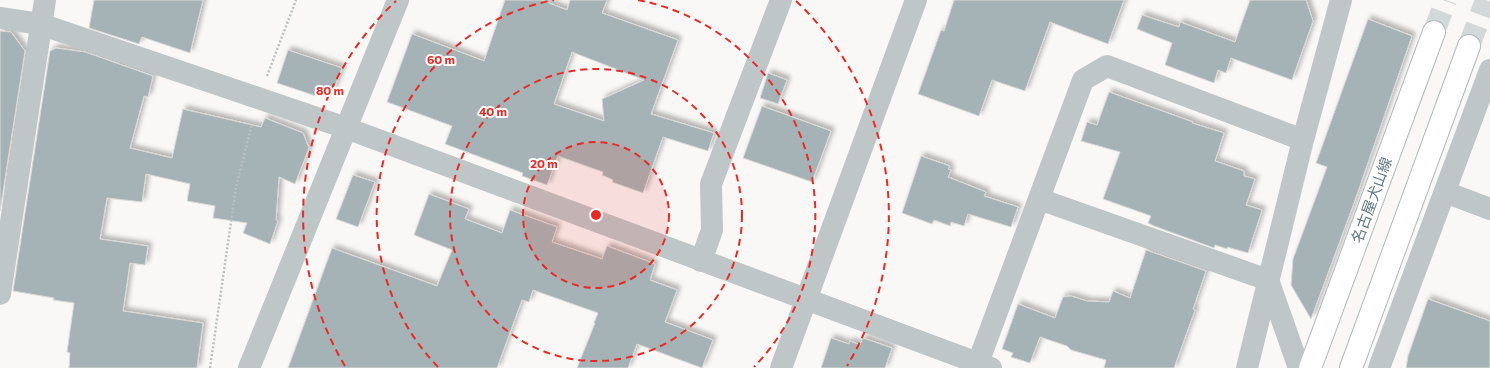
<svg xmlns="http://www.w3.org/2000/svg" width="1490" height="368" font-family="Commissioner,'Noto Sans JP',sans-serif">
  <defs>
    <filter id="shadow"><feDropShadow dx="3.5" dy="-3.5" stdDeviation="2" flood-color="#0004"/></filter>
  </defs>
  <rect width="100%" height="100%" fill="#f9f8f6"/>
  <!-- building -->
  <path fill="#a6b3b6" stroke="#dbdad8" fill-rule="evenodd" filter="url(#shadow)" d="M 94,0 L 203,0 L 190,53 L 142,37 L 139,44 L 89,28 Z
    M 505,0 L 541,0 L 567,10 L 570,0 L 607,0 L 602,13 L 678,40 L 651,114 L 714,133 L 708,151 L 663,137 L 643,193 L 612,182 L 613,180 L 602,175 L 603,172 L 558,156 L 547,185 L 522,176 L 523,173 L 445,144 L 452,126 L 387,102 L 412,34 L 484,61 ZM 572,52 L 644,80 L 602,99 L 604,121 L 554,104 Z
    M 954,0 L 1124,0 L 1108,44 L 1050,22 L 1025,91 L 992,80 L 979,116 L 918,94 L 941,30 L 944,31 Z
    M 1250,0 L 1306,0 L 1313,21 L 1292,80 L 1231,58 L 1226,73 L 1218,70 L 1214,83 L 1165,65 L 1172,43 L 1137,29 L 1142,15 L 1179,27 L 1180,22 L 1235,42 Z
    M 1368,19 L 1412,36 L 1354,203 L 1311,319 L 1291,285 L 1293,259 L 1327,167 L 1316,163 Z
    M 0,31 L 11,32 L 25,51 L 0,211 Z
    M 56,48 L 85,52 L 153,76 L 148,97 L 144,96 L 130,148 L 172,158 L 183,109 L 261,127 L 265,118 L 303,133 L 309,148 L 295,184 L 279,177 L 276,220 L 278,221 L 270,244 L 243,233 L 247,223 L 213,218 L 215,206 L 187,201 L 190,184 L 146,174 L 142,202 L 107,198 L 100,239 L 148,246 L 145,265 L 130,263 L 123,311 L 203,323 L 197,368 L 69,368 L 70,353 L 67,352 L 74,303 L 53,300 L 54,298 L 13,291 L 50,51 Z
    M 288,50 L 342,68 L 333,91 L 319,86 L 316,96 L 277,83 Z
    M 768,73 L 787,80 L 778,104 L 760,98 Z
    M 1109,92 L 1193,122 L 1192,123 L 1224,133 L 1215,161 L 1244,171 L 1244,176 L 1255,179 L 1246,205 L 1262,210 L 1248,253 L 1227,247 L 1227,249 L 1215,245 L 1214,248 L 1154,226 L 1148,223 L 1151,216 L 1103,199 L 1120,152 L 1081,141 L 1087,122 L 1097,125 Z
    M 762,106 L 831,131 L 812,182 L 743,158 Z
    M 921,156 L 950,166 L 948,169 L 951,170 L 948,177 L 986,192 L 984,196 L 1018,207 L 1011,227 L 968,214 L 964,226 L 951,222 L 950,226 L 934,220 L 932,224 L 902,213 Z
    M 353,175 L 375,182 L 358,227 L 336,219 Z
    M 429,194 L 469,209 L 465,219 L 502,233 L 510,210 L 557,227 L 552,242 L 602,259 L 607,246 L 655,264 L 650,280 L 677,290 L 665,322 L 713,340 L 702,368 L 637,344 L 628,368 L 577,368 L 595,323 L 594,323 L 598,313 L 533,290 L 529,302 L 522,300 L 497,368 L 288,368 L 332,248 L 437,286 L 452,250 L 414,235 Z
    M 1146,250 L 1206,271 L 1193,309 L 1195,310 L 1174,368 L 1104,368 L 1106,360 L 1071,350 L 1067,346 L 1040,337 L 1030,363 L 1011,357 L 1013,353 L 1002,349 L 1018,304 L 1055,318 L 1063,297 L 1071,296 L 1087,301 L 1109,302 L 1113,291 L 1130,298 Z
    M 1428,299 L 1490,321 L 1490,368 L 1406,368 L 1408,356 Z
    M 831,338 L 849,344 L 850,341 L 860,345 L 863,338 L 892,348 L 885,368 L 821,368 Z"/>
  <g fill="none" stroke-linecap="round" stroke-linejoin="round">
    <!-- major-tunnel -->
    <path stroke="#d3d8d9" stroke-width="22" stroke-dasharray="22 11" stroke-linecap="butt" d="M 1434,32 L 1446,0
      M 1469,46 L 1486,0"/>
    <!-- major casing -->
    <g stroke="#b2babd" stroke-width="24">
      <path id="major" d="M 1310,368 L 1434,32
        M 1351,368 L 1469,46"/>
    </g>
    <!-- path -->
    <path stroke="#bbc0c2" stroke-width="2.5" stroke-dasharray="2 2" stroke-linecap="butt" d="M 267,76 L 296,0
      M 210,368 L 236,187 L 253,120"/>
    <!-- minor -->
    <path stroke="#bfc6c8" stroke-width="22" d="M 0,18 L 40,24 L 346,128 L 991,368
      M 1303,140 L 1341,0
      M 1445,192 L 1490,209
      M 1039,199 L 1268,280 L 1299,368
      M 701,261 L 712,230 L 711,184 L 781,0
      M 0,294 L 45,0
      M 978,363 L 1083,80 L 1107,66 L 1303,140 L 1247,368
      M 249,368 L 398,0
      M 781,368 L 916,0
      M 1379,368 L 1490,70"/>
    <!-- major -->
    <use href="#major" stroke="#fff" stroke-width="22"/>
  </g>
  <!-- distance rings -->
  <circle cx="596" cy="215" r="73" fill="#ed2822" fill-opacity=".12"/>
  <g fill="none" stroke="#ed2822" stroke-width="2" stroke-dasharray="7 5">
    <circle cx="596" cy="215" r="73"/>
    <circle cx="596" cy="215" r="146"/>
    <path d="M438 367A219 219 0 0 1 554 0M638 0A219 219 0 0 1 754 367"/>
    <path d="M345 366A293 293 0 0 1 396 1M796 1A293 293 0 0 1 847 366"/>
  </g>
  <g text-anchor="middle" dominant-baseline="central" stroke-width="4" stroke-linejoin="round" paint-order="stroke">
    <!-- street labels -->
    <g font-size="15" fill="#627a83" stroke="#fff">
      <text transform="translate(1371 200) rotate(-70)">名古屋犬山線</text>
    </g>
  </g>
  <circle cx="596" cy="215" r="6" fill="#ed2822" stroke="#fff" stroke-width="2"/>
  <g font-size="12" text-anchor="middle" font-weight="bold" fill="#ed2822" stroke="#fff" stroke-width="4" stroke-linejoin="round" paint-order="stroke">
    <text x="441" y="64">60 m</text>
    <text x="330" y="95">80 m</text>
    <text x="493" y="116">40 m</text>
    <text x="544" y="168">20 m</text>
  </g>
</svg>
